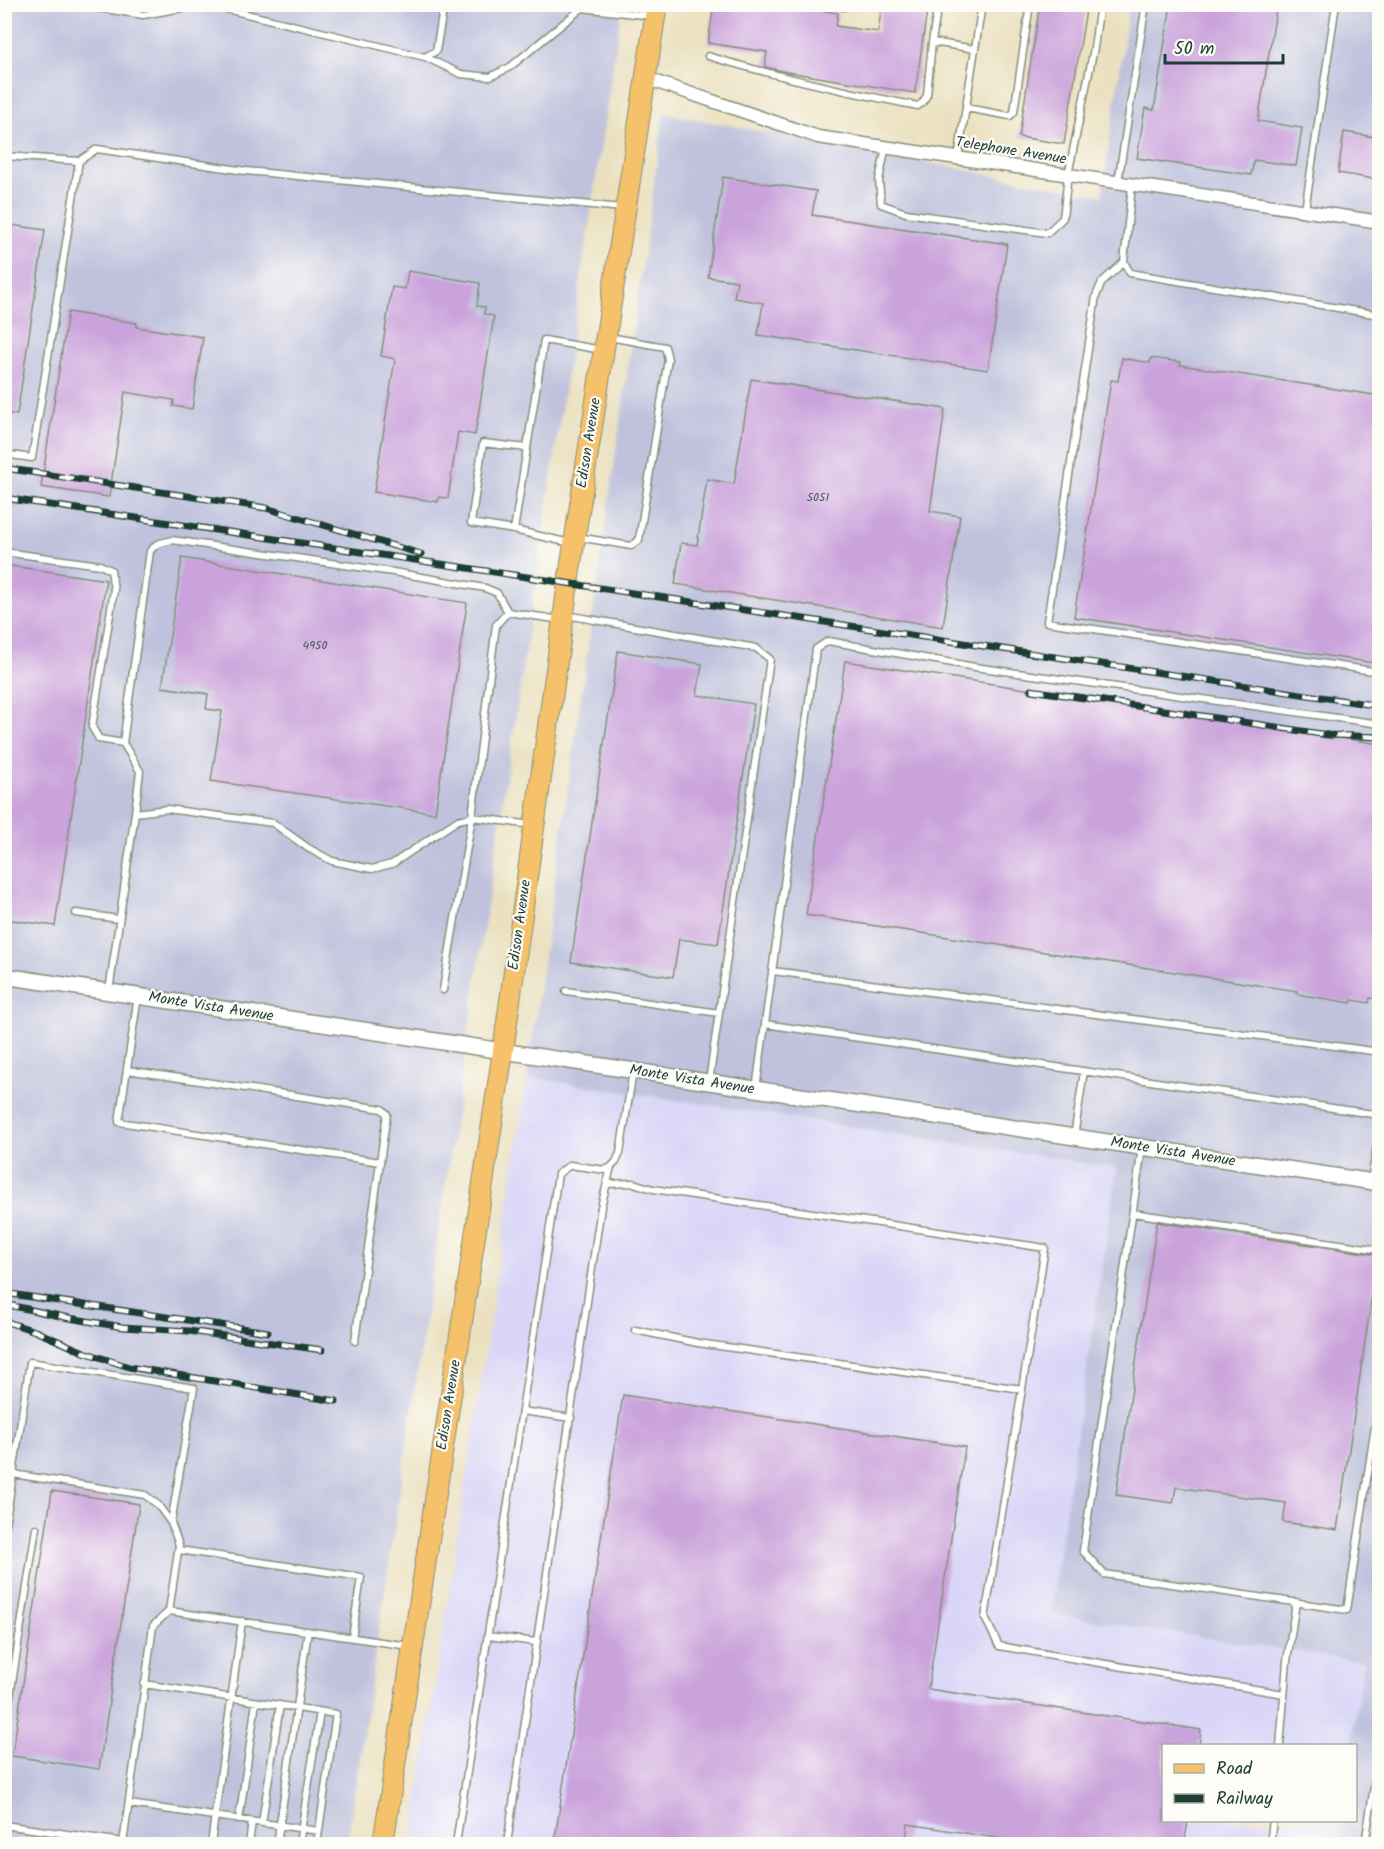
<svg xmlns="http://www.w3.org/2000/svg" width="1384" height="1849" font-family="Kalam,sans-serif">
  <rect width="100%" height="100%" fill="#fdfcf7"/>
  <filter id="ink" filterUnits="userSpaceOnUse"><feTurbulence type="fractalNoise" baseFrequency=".0167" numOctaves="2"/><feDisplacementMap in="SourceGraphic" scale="12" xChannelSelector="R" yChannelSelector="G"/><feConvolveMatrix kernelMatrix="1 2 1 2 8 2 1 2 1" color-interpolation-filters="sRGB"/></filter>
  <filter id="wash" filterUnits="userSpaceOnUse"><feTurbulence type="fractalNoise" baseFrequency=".008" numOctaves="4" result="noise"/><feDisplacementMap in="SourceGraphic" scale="24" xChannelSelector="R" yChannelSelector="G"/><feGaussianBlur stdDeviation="1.35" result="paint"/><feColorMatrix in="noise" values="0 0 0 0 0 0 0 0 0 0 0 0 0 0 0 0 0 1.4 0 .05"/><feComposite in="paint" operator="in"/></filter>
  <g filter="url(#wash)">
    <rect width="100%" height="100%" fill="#ebe1c0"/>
    <!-- built -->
    <path fill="#d9d6f7" d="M 527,1077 L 1118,1168 L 1050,1614 L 1364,1662 L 1351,1745 L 1164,1746 L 1164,1820 L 1340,1821 L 1337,1844 L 411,1844 Z"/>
    <!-- industrial -->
    <path fill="#c0c2dd" d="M 5,5 L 622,5 L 347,1844 L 5,1844 Z
      M 1129,5 L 1379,5 L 1379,1844 L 1337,1844 L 1340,1821 L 1356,1820 L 1356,1746 L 1351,1745 L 1364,1662 L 1050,1614 L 1117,1168 L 527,1077 L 664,113 L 1102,196 Z"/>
    <g id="blocks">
      <!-- building -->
      <path fill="#caa3dc" d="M 714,4 L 782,4 L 838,13 L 836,26 L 878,32 L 882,4 L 928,4 L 915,93 L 787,72 L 765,67 L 767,52 L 708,43 Z
        M 1040,4 L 1087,4 L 1064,144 L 1019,137 Z
        M 1171,4 L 1277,4 L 1258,121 L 1302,128 L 1296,166 L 1254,160 L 1251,175 L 1137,158 L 1145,108 L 1154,110 Z
        M 1344,132 L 1380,138 L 1380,180 L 1338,173 Z
        M 723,177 L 816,191 L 812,215 L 1007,244 L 988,370 L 758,335 L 763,303 L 734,298 L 737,281 L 708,277 Z
        M 4,224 L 45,230 L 17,415 L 4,413 Z
        M 408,271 L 480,283 L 477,306 L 485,307 L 484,314 L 494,316 L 475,435 L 458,432 L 448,498 L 439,497 L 438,502 L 374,492 L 395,359 L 381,356 L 392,287 L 405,289 Z
        M 68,312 L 137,323 L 136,327 L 203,337 L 192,409 L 173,406 L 174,400 L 125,392 L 109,497 L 41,487 Z
        M 1122,358 L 1150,363 L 1151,358 L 1181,362 L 1180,365 L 1380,396 L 1380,664 L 1074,617 L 1111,380 L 1118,381 Z
        M 751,379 L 945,409 L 930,511 L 960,516 L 943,627 L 675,584 L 681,543 L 697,545 L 707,479 L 734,484 Z
        M 182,558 L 467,603 L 435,813 L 211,781 L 222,711 L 206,709 L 208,694 L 162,687 Z
        M 4,565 L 106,580 L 55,926 L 4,919 Z
        M 618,651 L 702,664 L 697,695 L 754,704 L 718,944 L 679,939 L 673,977 L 571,962 Z
        M 845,661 L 1380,744 L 1380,999 L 1370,998 L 1369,1003 L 1352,1000 L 1351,1003 L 1296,994 L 1297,991 L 806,915 Z
        M 1157,1222 L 1378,1255 L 1337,1530 L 1283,1522 L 1286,1503 L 1176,1487 L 1173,1503 L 1116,1495 Z
        M 623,1395 L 965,1447 L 928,1689 L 1201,1730 L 1199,1746 L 1164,1746 L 1164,1821 L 1188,1821 L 1184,1845 L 1043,1845 L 908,1824 L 905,1845 L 554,1845 Z
        M 52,1491 L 139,1504 L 99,1769 L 12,1756 Z"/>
    </g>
  </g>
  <g filter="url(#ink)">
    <use href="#blocks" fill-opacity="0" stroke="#858f7a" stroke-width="1.5"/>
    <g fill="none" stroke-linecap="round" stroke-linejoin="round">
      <!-- service casing -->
      <g stroke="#858f7a" stroke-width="9">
        <path id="service" d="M 74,4 L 143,15 L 204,4
          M 205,4 L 425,57 L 461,74 L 490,77 L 510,67 L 582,8 L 577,4
          M 827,4 L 844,7 L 849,4
          M 582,5 L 582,8 L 652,16
          M 932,42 L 937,10 L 936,4
          M 708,56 C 777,77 847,92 918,106 L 923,102 L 927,95 L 932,42 L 975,49
          M 425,57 L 436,51 L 444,4
          M 966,108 L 1010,116 L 1014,112 L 1030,4
          M 886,147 L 879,180 L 881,204 L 906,213 L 1047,233 L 1063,218 L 1068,175 L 1094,48 L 1100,4
          M 4,156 L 79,161 L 97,149 L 246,171 L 622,208
          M 958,158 L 982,4
          M 1118,182 L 1146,4
          M 1132,185 L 1124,262 L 1130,273 L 1380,315
          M 1305,210 L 1336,4
          M 1124,262 L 1102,282 L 1096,296 L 1047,622 L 1380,672
          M 4,454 L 32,458 L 79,161
          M 514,530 L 527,448
          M 578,537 L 631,546 L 639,540 L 668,359 L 665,347 L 609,337
          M 570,543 L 514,530 L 471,523 L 483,443 L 527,448 L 544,340 L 602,350
          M 4,552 L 100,565 L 111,570 L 114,590 L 92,727 L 99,739 L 123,743
          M 566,615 L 756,648 L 770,659 L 709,1082
          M 1380,724 L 975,667 L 828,641 L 816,649 L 765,1024 L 1380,1115
          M 135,813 L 140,771 L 123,743 L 150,551 L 157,544 L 172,540 L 393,572 L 485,588 L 497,593 L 508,612
          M 76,913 L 119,919
          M 773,971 L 1380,1052
          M 443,990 L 472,817 L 496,625 L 508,612 L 561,620
          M 109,991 L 135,813 L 167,809 L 273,823 L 308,848 L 332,861 L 372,869 L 392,864 L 458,820 L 472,817 L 532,825
          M 566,991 L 719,1013
          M 127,1070 L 382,1109 L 387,1114 L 380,1162 L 119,1122 L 138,996
          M 756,1089 L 765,1024
          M 1074,1137 L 1084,1071
          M 1142,1148 L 1083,1551 L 1104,1574 L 1347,1610 L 1380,1394
          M 1371,1182 L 1380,1126
          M 607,1184 L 633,1183 L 653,1189 L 1045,1248 L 1022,1389 L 698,1343 L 635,1330
          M 1133,1213 L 1380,1250
          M 355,1341 L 380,1162
          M 1022,1389 L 985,1618 L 999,1646 L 1284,1694
          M 522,1411 L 571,1418
          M 13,1474 L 30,1362 L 194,1388 L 171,1523
          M 4,1494 L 10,1494 L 13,1474 L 145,1495 L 158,1505 L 171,1523 L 179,1545 L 169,1611
          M 4,1532 L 10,1494
          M 179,1550 L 361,1577 L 352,1638
          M 488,1636 L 536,1642
          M 144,1684 L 336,1714 L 317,1844
          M 4,1735 L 36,1528
          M 1280,1746 L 1287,1661 L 1296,1602
          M 129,1804 L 319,1831
          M 239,1820 L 256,1702
          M 262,1823 L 280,1705
          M 4,1825 L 123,1842
          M 123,1844 L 153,1626 L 169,1611 L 409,1646
          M 211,1844 L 242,1621
          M 249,1844 L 252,1822
          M 277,1844 L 308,1631
          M 299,1844 L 320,1712
          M 456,1844 L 558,1174 L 570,1165 L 605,1170 L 611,1167
          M 507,1844 L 601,1207 L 611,1167 L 616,1162 L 620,1153 L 633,1071
          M 1270,1844 L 1273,1820
          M 1365,1844 L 1380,1747"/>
      </g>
      <!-- minor casing -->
      <g stroke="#858f7a" stroke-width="15">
        <path id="minor" d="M 645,78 L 818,137 L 1380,222"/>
      </g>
      <!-- tertiary casing -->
      <g stroke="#858f7a" stroke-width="18">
        <path id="tertiary" d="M 4,976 L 1380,1183"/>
      </g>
      <!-- primary casing -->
      <g stroke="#858f7a" stroke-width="22">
        <path id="primary" d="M 383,1844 L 503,1051 L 568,583 L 657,4"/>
      </g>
      <!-- service -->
      <use href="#service" stroke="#fff" stroke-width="6"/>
      <!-- minor -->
      <use href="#minor" stroke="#fff" stroke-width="12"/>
      <!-- tertiary -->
      <use href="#tertiary" stroke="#fff" stroke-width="15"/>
      <!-- primary -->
      <use href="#primary" stroke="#f5c16b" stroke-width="20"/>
      <!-- rail casing -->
      <g stroke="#1f3d34" stroke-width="7">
        <path id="rail" d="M 4,468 L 266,508 L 421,554
          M 4,498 L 1380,706
          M 1031,690 L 1328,735 L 1380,737
          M 4,1293 L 268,1332
          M 4,1304 L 69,1318 L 123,1327 L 189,1331 L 322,1350
          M 4,1321 L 35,1331 L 84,1352 L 129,1367 L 336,1401"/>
      </g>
      <!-- rail -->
      <use href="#rail" stroke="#fdfcf7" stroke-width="4.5" stroke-dasharray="14" stroke-linecap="butt"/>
    </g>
  </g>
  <g text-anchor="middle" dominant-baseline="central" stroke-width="4.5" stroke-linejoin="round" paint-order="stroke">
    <!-- number labels -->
    <g font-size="12" fill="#4a565e">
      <text x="818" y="497">5051</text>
      <text x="315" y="645">4950</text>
    </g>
    <!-- street labels -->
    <g font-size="15" fill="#1f3d34" stroke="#fdfcf7">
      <text transform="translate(1011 151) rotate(9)">Telephone Avenue</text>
      <text transform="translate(589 443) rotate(-81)">Edison Avenue</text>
      <text transform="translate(520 925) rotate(-82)">Edison Avenue</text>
      <text transform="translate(211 1007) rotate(9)">Monte Vista Avenue</text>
      <text transform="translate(692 1080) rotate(9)">Monte Vista Avenue</text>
      <text transform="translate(1173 1152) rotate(9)">Monte Vista Avenue</text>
      <text transform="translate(449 1405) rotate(-81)">Edison Avenue</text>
    </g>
  </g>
  <!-- margin -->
  <rect width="1384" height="1849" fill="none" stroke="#fdfcf7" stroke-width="24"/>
  <!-- legend -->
  <rect x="1162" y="1744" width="195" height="78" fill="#fdfcf7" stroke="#a4b0a9" stroke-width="1.5"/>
  <rect x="1174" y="1764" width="30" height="9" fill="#f5c16b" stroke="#a4b0a9" stroke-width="1.5"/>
  <text x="1216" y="1774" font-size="18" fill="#1f3d34">Road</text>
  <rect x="1174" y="1794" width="30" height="9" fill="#1f3d34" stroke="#a4b0a9" stroke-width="1.5"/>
  <text x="1216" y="1804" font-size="18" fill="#1f3d34">Railway</text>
  <!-- scale -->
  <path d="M1165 54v9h118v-9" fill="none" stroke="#1f3d34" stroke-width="3"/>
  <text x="1174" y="54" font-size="18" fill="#1f3d34" stroke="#fdfcf7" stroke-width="4.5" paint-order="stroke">50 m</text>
</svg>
